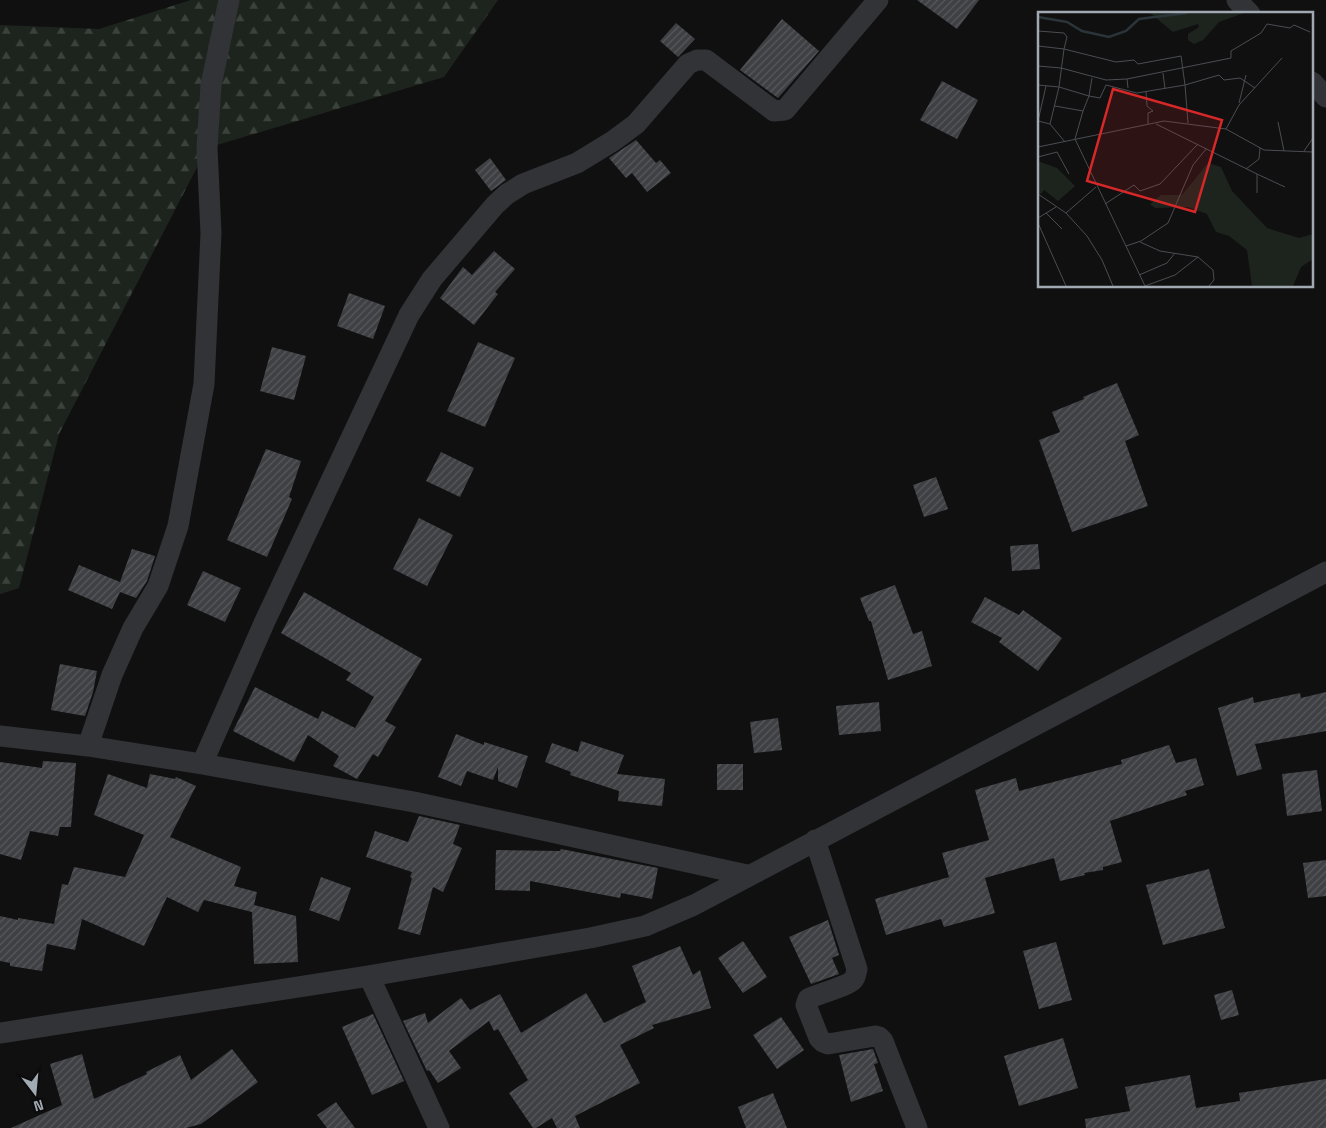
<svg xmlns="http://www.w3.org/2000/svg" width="1326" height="1128" font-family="'Space Grotesk',sans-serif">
  <defs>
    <pattern id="forest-firs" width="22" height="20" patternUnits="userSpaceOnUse" patternTransform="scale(1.25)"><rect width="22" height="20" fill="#1d241d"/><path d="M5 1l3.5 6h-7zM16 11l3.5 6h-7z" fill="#3b413b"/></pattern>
    <pattern id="building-hatch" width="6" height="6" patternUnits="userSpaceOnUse" patternTransform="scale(1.25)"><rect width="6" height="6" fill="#3f4044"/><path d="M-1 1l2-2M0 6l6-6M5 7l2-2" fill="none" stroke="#58595d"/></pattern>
  </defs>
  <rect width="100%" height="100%" fill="#101011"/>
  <!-- forest -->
  <path fill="url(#forest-firs)" d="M 191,0 L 498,0 L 444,77 L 207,148 L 59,434 L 19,588 L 0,594 L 0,25 L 99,29 Z"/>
  <!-- building -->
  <path fill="url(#building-hatch)" d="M 917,0 L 979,0 L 957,29 Z
    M 782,19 L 819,51 L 778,98 L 740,70 Z
    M 676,23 L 695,39 L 678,57 L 660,41 Z
    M 942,81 L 978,100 L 957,139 L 920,120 Z
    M 636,140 L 656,163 L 660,160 L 671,173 L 647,192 L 632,173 L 626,178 L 609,158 Z
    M 490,158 L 506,180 L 491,191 L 475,170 Z
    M 494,251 L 515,269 L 495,292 L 498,294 L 474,325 L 440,298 L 463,267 L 472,275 Z
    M 349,293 L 385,306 L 373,339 L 337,326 Z
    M 478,342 L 515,358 L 485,427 L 447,411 Z
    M 272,347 L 306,356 L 294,400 L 260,391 Z
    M 1117,383 L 1139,435 L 1125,441 L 1148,506 L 1072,532 L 1039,440 L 1060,432 L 1052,412 L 1084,399 L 1083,397 Z
    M 266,449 L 301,461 L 289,497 L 292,499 L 267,557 L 227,540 Z
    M 441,452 L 474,468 L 460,497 L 426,481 Z
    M 936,477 L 948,509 L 924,517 L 913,485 Z
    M 419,518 L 453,535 L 427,586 L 393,569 Z
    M 1038,544 L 1040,569 L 1012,571 L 1010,546 Z
    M 132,549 L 155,556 L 147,581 L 136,598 L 120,592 L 112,609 L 68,590 L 79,565 L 120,582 Z
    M 203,571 L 241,588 L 225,622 L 187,605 Z
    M 895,585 L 913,634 L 922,631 L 932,666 L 888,680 L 871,621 L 869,621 L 860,598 Z
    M 304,592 L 422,659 L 385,721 L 396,727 L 378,757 L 373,754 L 357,779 L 333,766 L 339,756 L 308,735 L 294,762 L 233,731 L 255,687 L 318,719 L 322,711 L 355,728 L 374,697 L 346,680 L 351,673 L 281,633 Z
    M 985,597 L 1019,615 L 1023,610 L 1062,638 L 1038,671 L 999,642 L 1002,638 L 971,622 Z
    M 60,664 L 97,671 L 93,692 L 85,716 L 51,710 Z
    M 1326,692 L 1326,731 L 1255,744 L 1262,769 L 1237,776 L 1218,708 L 1253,697 L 1254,703 L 1300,693 L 1301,698 Z
    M 879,702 L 881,731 L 839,735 L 836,706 Z
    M 778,718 L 782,750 L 754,753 L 750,722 Z
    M 456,734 L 484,745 L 484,742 L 528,756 L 517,788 L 498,781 L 498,767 L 493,780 L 467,771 L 461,786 L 438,777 Z
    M 581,741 L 624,755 L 617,774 L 665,779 L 662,806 L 618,801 L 619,791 L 570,775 L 571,772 L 545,762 L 552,743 L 578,752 Z
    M 1169,745 L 1176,763 L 1196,758 L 1204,785 L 1185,791 L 1187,795 L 1110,821 L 1122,862 L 1103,867 L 1103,870 L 1084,873 L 1085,875 L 1060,881 L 1054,858 L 985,878 L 995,913 L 944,927 L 941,919 L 886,935 L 875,899 L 949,877 L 942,853 L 989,840 L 975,790 L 1016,778 L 1019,791 L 1122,764 L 1121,760 Z
    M 43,761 L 76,763 L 71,827 L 60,827 L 58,836 L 30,831 L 21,860 L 0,854 L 0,762 L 42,768 Z
    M 717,764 L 743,764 L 743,790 L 717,790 Z
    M 1317,770 L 1322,811 L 1287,816 L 1282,774 Z
    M 108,774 L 147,788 L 150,774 L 175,779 L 176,777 L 196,786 L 170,837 L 241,867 L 234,886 L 257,892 L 254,905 L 296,916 L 298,962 L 254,964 L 252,912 L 204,900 L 198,912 L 167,897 L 144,946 L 82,919 L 75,950 L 47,944 L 42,971 L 10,966 L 10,963 L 0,961 L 0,916 L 18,920 L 18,918 L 54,924 L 62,884 L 68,885 L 74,867 L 125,877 L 144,835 L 94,815 Z
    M 419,816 L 460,825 L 453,844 L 462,848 L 443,892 L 433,887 L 420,935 L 398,929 L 412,878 L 410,877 L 412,872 L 366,857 L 375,831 L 408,842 Z
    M 561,849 L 658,868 L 652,899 L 621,893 L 620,898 L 530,881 L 530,891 L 495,890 L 496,850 L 560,851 Z
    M 1326,860 L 1326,896 L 1308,898 L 1303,863 Z
    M 1209,869 L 1225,928 L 1163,945 L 1146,885 Z
    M 321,877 L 351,888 L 339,921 L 309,910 Z
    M 828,920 L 839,955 L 832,958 L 839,974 L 811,984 L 789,937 Z
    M 743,941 L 767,977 L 743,993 L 718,958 Z
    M 1056,942 L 1072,1000 L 1039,1009 L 1023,951 Z
    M 680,946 L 693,975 L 700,970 L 711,1008 L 652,1025 L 654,1028 L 620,1045 L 640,1083 L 575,1116 L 580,1128 L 557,1128 L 552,1118 L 536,1128 L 533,1128 L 509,1093 L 528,1080 L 498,1029 L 494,1031 L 489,1021 L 449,1051 L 461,1068 L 438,1083 L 429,1070 L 427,1071 L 403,1021 L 425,1013 L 428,1023 L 461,998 L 470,1010 L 500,994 L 521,1033 L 586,993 L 604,1023 L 646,1002 L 632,966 Z
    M 1232,990 L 1239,1015 L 1221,1020 L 1214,995 Z
    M 373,1014 L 404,1081 L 372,1095 L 342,1027 Z
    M 781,1017 L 804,1050 L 777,1069 L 753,1035 Z
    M 1063,1038 L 1078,1088 L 1019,1106 L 1004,1056 Z
    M 232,1049 L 258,1082 L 201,1124 L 186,1128 L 11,1128 L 62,1105 L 50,1064 L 82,1054 L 94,1099 L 147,1074 L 146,1072 L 180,1055 L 191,1080 Z
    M 873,1049 L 878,1063 L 874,1064 L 883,1091 L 851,1102 L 839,1055 Z
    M 1190,1075 L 1196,1108 L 1240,1101 L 1239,1093 L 1326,1079 L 1326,1128 L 1086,1128 L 1085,1119 L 1130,1111 L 1125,1087 Z
    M 773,1093 L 787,1128 L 746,1128 L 738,1107 Z
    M 336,1102 L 355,1128 L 327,1128 L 317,1115 Z"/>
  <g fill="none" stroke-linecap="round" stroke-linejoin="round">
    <!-- minor -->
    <path stroke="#313336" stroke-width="21" d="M 1237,0 L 1250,14
      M 1312,82 L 1326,97
      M 0,736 L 88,746 L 202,764 L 414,802 L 747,875
      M 88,746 L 112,675 L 133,628 L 158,586 L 178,526 L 204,384 L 211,233 L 207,148 L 211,85 L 229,0
      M 202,764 L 265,621 L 409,315 L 432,279 L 495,205 L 507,194 L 523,184 L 577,163 L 613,141 L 636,124 L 688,64 L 697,60 L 706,60 L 774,111 L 785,110 L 878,0
      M 815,840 L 857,969 C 856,973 856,977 853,980 C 848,986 818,994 808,999 L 806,1005 L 819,1038 L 823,1042 L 828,1044 L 875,1036 L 879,1037 L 883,1041 L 917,1128
      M 369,976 L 439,1128
      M 0,1033 L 369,976 L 590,938 L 645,926 L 694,905 L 1326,572"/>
  </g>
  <!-- overview -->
  <g transform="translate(1038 12)">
    <rect width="275" height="275" fill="#101011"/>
    <path d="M 112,1 L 206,1 L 181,10 L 165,28 L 156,32 L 150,28 L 150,22 L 161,15 L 160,12 L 135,20 ZM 0,149 L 19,156 L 37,174 L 20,189 L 6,178 L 3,182 L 0,180 Z" fill="#1d241d"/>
    <path d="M 170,151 L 183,155 L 194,179 L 229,216 L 261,226 L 275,222 L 275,247 L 263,255 L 255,274 L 214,274 L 209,238 L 191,224 L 178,220 L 169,202 L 150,195 L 117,196 L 112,192 L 123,183 L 144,183 Z" fill="#1d241d"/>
    <path fill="none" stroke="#2a3439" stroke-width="2.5" d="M 0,5 L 29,10 L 44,19 L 71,25 L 88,19 L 101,7 L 149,1"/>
    <path fill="none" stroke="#4a4d51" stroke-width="1" d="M 0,19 L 26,21 L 29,25 L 26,37 L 78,50 L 96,48 L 100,52 L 143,44 L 147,73 L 181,63 L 186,68 L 202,66 L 217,76M 0,34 L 26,37 L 21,75 L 51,84 L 45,99M 0,54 L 23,56 L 68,68 L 89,67M 125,61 L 127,77M 54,66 L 51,84 L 62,86 L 68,73 L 99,81 L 147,73 L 150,111M 0,73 L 21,75 L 12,112M 90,76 L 89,67 L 193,46 L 193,39 L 223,21 L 229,12 L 252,16 L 256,13 L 272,20M 108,80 L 109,94 L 115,99 L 110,101 L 110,112M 201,91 L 208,63M 17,94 L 45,99 L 37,127 L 107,274M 0,109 L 12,112 L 27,130M 0,109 L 8,74M 240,110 L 246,139M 118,112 L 219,162 L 219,181M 188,117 L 201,93 L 244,46M 0,135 L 126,109 L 188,117 L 226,138 L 275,140M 266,139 L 275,126M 0,145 L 19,140 L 31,162M 208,157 L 221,147 L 222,136M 219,162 L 247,175M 0,182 L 28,201 L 49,224 L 64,248 L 75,274M 67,192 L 96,173 L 102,179 L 122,172 L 159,133M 8,201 L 24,217M 28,201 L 58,175M 0,206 L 18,195M 0,211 L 28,274M 102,230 L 122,239 L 160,245 L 137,263 L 107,274M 88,234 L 103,229 L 130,211 L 155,153 L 168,137M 160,245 L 175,258 L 176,268 L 171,274M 101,263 L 129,251 L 137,241"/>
    <path fill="#d62828" fill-opacity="0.15" stroke="#d62828" stroke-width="2.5" d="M 75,77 L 184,108 L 157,200 L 49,169 Z"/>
    <rect width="275" height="275" fill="none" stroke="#a1a9b2" stroke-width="2.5"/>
  </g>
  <!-- north arrow -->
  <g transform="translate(35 1093) rotate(164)" stroke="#0b0b0c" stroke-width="4" paint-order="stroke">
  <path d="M0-4L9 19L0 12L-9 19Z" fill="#a1a9b2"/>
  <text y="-8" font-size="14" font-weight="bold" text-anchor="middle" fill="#a1a9b2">N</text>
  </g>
</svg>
